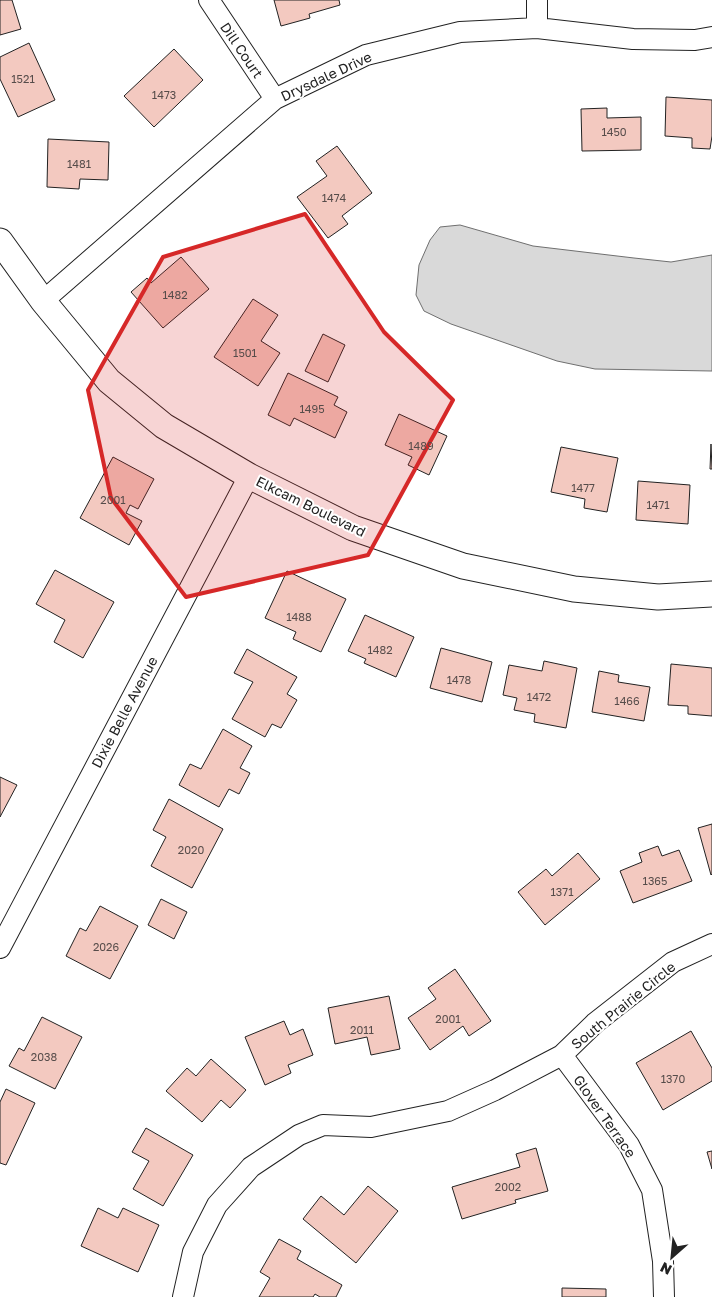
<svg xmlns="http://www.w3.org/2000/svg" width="712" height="1297" font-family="'Golos Text',sans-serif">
  <rect width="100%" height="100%" fill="#fff"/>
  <!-- water -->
  <path fill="#d9d9d9" stroke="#6f6f6f" d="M 460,225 L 533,246 L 634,258 L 671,262 L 712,255 L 712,371 L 595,369 L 557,361 L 451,324 L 424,311 L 416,295 L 419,265 L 430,240 L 440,227 Z"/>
  <!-- building -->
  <path fill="#f3c9c0" stroke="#222" d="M 0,0 L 12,0 L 21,29 L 0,35 Z
    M 274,0 L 339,0 L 340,5 L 309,14 L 310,18 L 281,26 Z
    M 29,43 L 55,100 L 18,117 L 0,79 L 0,57 Z
    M 174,49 L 203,80 L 154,127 L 124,96 Z
    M 666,97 L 712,100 L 712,136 L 710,149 L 692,148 L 692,138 L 665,136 Z
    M 607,108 L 607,118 L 641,117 L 641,150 L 582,151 L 581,109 Z
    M 48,139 L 109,142 L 108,180 L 80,179 L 79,189 L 47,187 Z
    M 337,146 L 372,193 L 342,216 L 348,224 L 328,238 L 297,197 L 327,176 L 316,161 Z
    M 181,257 L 209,289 L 163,328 L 131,292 L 147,278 L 151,283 Z
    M 253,299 L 278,315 L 261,341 L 280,353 L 258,386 L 214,357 Z
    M 323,334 L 345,345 L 328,382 L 305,371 Z
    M 288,373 L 338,397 L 334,405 L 347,412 L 335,438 L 294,418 L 290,426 L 268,415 Z
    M 399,414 L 447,436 L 429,475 L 408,465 L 412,457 L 385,445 Z
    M 711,444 L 712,469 L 710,469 Z
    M 561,447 L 618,458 L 607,512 L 584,508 L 585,499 L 551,492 Z
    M 113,457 L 154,479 L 138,509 L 130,505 L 126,513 L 142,521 L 129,545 L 80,518 Z
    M 638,481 L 690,485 L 688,524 L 636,520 Z
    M 55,570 L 114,602 L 83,658 L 54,642 L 65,620 L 36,604 Z
    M 287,571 L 346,599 L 321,652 L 293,639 L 296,632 L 265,618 Z
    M 365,615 L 414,637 L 396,677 L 364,663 L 366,659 L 348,651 Z
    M 441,648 L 492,662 L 482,702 L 430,688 Z
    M 247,649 L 297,677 L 287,694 L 297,700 L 281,728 L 272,724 L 265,737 L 232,719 L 253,682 L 234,673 Z
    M 544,661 L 577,668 L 566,728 L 534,722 L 535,714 L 514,710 L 517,698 L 503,695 L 509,665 L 542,671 Z
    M 671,664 L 712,668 L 712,716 L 688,714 L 688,706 L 668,705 Z
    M 599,671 L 619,675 L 618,682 L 650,687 L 644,721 L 592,712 Z
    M 223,729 L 252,746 L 240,768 L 250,773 L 239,794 L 229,789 L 219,807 L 179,785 L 190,764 L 201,769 Z
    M 0,777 L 17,785 L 0,817 Z
    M 169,799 L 223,829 L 192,888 L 151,866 L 166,837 L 153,830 Z
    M 712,824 L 712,874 L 711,875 L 698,828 Z
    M 658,846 L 662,856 L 679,850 L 692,881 L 633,903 L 620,871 L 642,862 L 639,853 Z
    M 578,853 L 600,879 L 545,925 L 518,892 L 546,869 L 552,876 Z
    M 161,899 L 187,912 L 174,939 L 148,925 Z
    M 100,906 L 138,926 L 110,979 L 66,956 L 80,928 L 86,931 Z
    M 455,969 L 491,1021 L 469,1036 L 463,1026 L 430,1050 L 408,1018 L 436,999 L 428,988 Z
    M 389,996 L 400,1049 L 371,1055 L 367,1037 L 335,1044 L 328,1008 Z
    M 42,1017 L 82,1037 L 55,1089 L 9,1066 L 19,1048 L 24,1051 Z
    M 284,1021 L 290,1035 L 303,1029 L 313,1055 L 288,1065 L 291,1073 L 265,1085 L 245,1037 Z
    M 691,1031 L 712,1068 L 712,1081 L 663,1110 L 636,1063 Z
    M 211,1059 L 246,1090 L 230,1108 L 221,1100 L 202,1122 L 166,1091 L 187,1068 L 196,1076 Z
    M 6,1089 L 35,1103 L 6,1165 L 0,1163 L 0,1102 Z
    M 146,1128 L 193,1155 L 163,1206 L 133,1189 L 149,1161 L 132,1152 Z
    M 536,1148 L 548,1191 L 515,1200 L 516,1203 L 462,1219 L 452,1187 L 520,1167 L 516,1154 Z
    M 712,1151 L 712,1169 L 707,1152 Z
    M 368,1186 L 398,1211 L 356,1263 L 303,1219 L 321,1196 L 344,1215 Z
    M 98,1208 L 118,1218 L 123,1208 L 159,1225 L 138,1272 L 81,1246 Z
    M 279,1239 L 301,1251 L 297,1259 L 342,1285 L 336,1297 L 320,1297 L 315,1294 L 313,1297 L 259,1297 L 270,1278 L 260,1272 Z
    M 562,1288 L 606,1289 L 606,1297 L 562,1297 Z"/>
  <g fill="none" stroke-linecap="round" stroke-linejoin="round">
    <!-- minor casing -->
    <g stroke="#222" stroke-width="22">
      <path id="minor" d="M 209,0 L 275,99
        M 537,0 L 537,28
        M 43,301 L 275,99 L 366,55 L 460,32 L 537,28 L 633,39 L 695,40 L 712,37
        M 0,948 L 249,476
        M 562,1055 L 629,1145 L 652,1190 L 663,1261 L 664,1297
        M 183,1297 L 193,1252 L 217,1205 L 251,1167 L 299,1135 L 323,1125 L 371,1127 L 448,1111 L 495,1090 L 562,1055 L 595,1023 L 673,962 L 712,944"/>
    </g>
    <!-- tertiary casing -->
    <g stroke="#222" stroke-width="27">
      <path id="tertiary" d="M 0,241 L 43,301 L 109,381 L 164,426 L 249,476 L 353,528 L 463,566 L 574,589 L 658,597 L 712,594"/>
    </g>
    <!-- minor -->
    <use href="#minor" stroke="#fff" stroke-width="20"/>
    <!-- tertiary -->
    <use href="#tertiary" stroke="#fff" stroke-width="25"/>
  </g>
  <!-- marked area -->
  <path fill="#d62828" fill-opacity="0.2" stroke="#d62828" stroke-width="4" stroke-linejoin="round" d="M 305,214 L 384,332 L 453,400 L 368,555 L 186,597 L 111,498 L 88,390 L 163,257 Z"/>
  <g text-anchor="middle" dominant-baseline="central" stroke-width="4" stroke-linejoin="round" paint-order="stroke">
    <!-- number labels -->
    <g font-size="11" fill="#564c4a">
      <text x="23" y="78">1521</text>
      <text x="164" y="94">1473</text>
      <text x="614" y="131">1450</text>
      <text x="79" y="163">1481</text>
      <text x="334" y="197">1474</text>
      <text x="175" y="294">1482</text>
      <text x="245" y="352">1501</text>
      <text x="312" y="408">1495</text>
      <text x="421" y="445">1489</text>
      <text x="583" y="487">1477</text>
      <text x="113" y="499">2001</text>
      <text x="658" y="504">1471</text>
      <text x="299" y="616">1488</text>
      <text x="380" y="649">1482</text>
      <text x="459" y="679">1478</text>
      <text x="539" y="696">1472</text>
      <text x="627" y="700">1466</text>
      <text x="191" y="849">2020</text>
      <text x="655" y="880">1365</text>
      <text x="562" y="891">1371</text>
      <text x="106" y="946">2026</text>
      <text x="448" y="1018">2001</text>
      <text x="362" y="1029">2011</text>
      <text x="44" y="1056">2038</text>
      <text x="673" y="1078">1370</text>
      <text x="508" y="1186">2002</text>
    </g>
    <!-- street labels -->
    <g font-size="14" fill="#222" stroke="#fff">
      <text transform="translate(242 50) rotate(56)">Dill Court</text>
      <text transform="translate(326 76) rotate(-25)">Drysdale Drive</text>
      <text transform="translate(311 506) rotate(26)">Elkcam Boulevard</text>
      <text transform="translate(124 712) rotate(-62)">Dixie Belle Avenue</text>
      <text transform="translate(623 1005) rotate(-39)">South Prairie Circle</text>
      <text transform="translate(605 1116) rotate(55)">Glover Terrace</text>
    </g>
  </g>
  <!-- north arrow -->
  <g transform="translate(672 1257) rotate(207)" stroke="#ffffff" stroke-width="4" paint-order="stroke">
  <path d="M0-4L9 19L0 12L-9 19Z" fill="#222222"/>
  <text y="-8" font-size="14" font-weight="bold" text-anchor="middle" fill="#222222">N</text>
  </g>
</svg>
